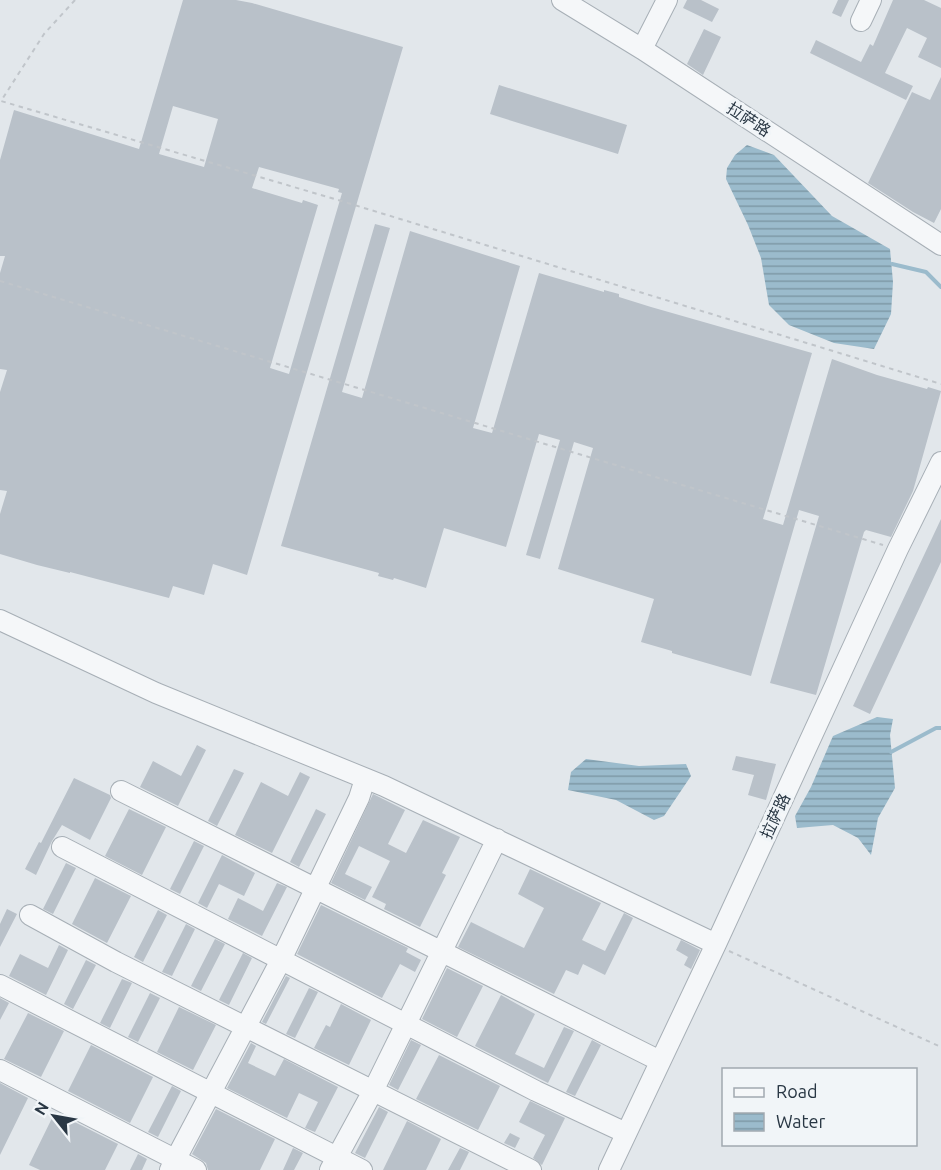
<svg xmlns="http://www.w3.org/2000/svg" width="941" height="1170" font-family="Ubuntu,'Noto Sans SC',sans-serif">
  <defs>
    <pattern id="water-rules" width="6" height="5" patternUnits="userSpaceOnUse" patternTransform="scale(1.5)"><rect width="6" height="5" fill="#9bbbcc"/><path d="M0 2.5h6" fill="none" stroke="#7e99a7"/></pattern>
  </defs>
  <rect width="100%" height="100%" fill="#e2e7eb"/>
  <!-- water -->
  <path fill="url(#water-rules)" d="M 747,145 L 774,155 L 832,216 L 890,249 L 893,282 L 891,314 L 874,349 L 834,343 L 789,325 L 769,305 L 761,258 L 748,225 L 726,179 L 727,168 L 735,155 Z
    M 877,717 L 893,719 L 890,735 L 895,788 L 878,818 L 871,855 L 858,838 L 833,825 L 797,828 L 795,816 L 811,787 L 833,736 Z
    M 586,759 L 639,766 L 686,764 L 691,776 L 664,816 L 654,820 L 616,800 L 568,790 L 571,772 Z"/>
  <g fill="none" stroke-linecap="round" stroke-linejoin="round">
    <!-- stream -->
    <path stroke="#9bbbcc" stroke-width="4" d="M 892,264 L 926,272 L 941,287
      M 891,752 L 936,728 L 941,728"/>
  </g>
  <!-- building -->
  <path fill="#b9c1c9" fill-rule="evenodd" d="M 183,0 L 236,0 L 252,3 L 403,47 L 247,575 L 213,564 L 204,595 L 173,586 L 169,598 L 70,572 L 70,573 L 37,565 L 0,554 L 0,514 L 7,491 L 0,490 L 0,392 L 7,370 L 0,369 L 0,273 L 5,256 L 0,256 L 0,160 L 14,110 L 139,149 ZM 173,106 L 218,119 L 204,167 L 159,154 ZM 259,167 L 339,189 L 338,192 L 342,193 L 289,374 L 270,368 L 318,205 L 303,200 L 302,203 L 252,188 Z
    M 687,0 L 701,0 L 719,9 L 712,22 L 683,8 Z
    M 838,0 L 849,0 L 841,17 L 832,13 Z
    M 893,0 L 924,0 L 941,8 L 941,68 L 918,57 L 927,38 L 907,28 L 885,73 L 913,86 L 906,100 L 810,53 L 816,40 L 861,62 L 870,44 L 873,46 Z
    M 704,29 L 721,37 L 703,75 L 687,64 Z
    M 941,77 L 941,209 L 934,223 L 913,212 L 868,183 L 912,92 L 930,100 Z
    M 499,85 L 627,125 L 618,154 L 490,114 Z
    M 375,224 L 390,228 L 342,392 L 362,398 L 410,231 L 520,266 L 473,428 L 492,433 L 539,273 L 604,292 L 604,290 L 619,294 L 619,297 L 651,307 L 812,353 L 763,519 L 783,525 L 832,359 L 877,375 L 927,389 L 928,387 L 941,391 L 913,491 L 891,537 L 866,530 L 864,532 L 816,695 L 770,683 L 819,516 L 799,510 L 751,676 L 672,653 L 672,651 L 641,642 L 654,599 L 558,569 L 593,448 L 574,442 L 540,559 L 526,555 L 560,440 L 539,434 L 506,547 L 444,528 L 426,588 L 394,578 L 393,580 L 378,576 L 379,573 L 281,546 Z
    M 941,519 L 941,562 L 870,714 L 853,706 Z
    M 197,745 L 206,750 L 178,806 L 140,787 L 153,761 L 181,776 Z
    M 736,756 L 776,764 L 766,800 L 748,795 L 754,775 L 732,770 Z
    M 234,769 L 244,773 L 217,826 L 208,821 Z
    M 300,772 L 310,777 L 272,853 L 235,835 L 261,782 L 288,796 Z
    M 74,778 L 110,795 L 111,798 L 90,840 L 62,825 L 52,841 L 36,875 L 25,869 L 39,842 L 41,843 Z
    M 373,794 L 405,810 L 388,844 L 406,853 L 423,820 L 460,837 L 442,873 L 446,875 L 420,927 L 384,909 L 386,904 L 372,897 L 390,861 L 359,846 L 345,874 L 372,887 L 365,900 L 331,883 Z
    M 129,809 L 166,827 L 142,875 L 105,856 Z
    M 316,809 L 326,814 L 299,867 L 290,862 Z
    M 194,841 L 204,846 L 180,894 L 170,889 Z
    M 222,855 L 255,873 L 244,896 L 219,884 L 207,908 L 198,903 Z
    M 66,863 L 76,868 L 53,914 L 43,909 Z
    M 530,869 L 601,903 L 582,940 L 605,951 L 624,913 L 633,918 L 605,975 L 583,964 L 578,975 L 566,970 L 554,994 L 458,947 L 471,922 L 524,948 L 544,908 L 518,894 Z
    M 95,878 L 131,896 L 107,943 L 72,924 Z
    M 277,883 L 287,887 L 262,936 L 228,919 L 238,898 L 263,911 Z
    M 321,905 L 408,948 L 406,952 L 421,960 L 415,972 L 400,964 L 382,998 L 297,954 Z
    M 7,909 L 17,914 L 0,947 L 0,924 Z
    M 158,910 L 167,915 L 143,962 L 134,957 Z
    M 186,924 L 195,929 L 172,976 L 162,972 Z
    M 215,939 L 225,944 L 201,991 L 191,986 Z
    M 681,940 L 700,950 L 691,969 L 684,965 L 688,957 L 676,950 Z
    M 59,945 L 68,950 L 46,995 L 9,976 L 20,954 L 48,968 Z
    M 243,953 L 252,958 L 229,1005 L 219,1000 Z
    M 86,960 L 96,965 L 73,1009 L 64,1004 Z
    M 447,968 L 483,986 L 457,1037 L 422,1019 Z
    M 286,976 L 290,978 L 266,1024 L 262,1022 Z
    M 122,979 L 132,983 L 110,1028 L 100,1023 Z
    M 309,988 L 318,992 L 295,1038 L 286,1034 Z
    M 150,993 L 160,998 L 138,1042 L 128,1037 Z
    M 501,995 L 535,1014 L 515,1054 L 544,1068 L 564,1027 L 574,1031 L 548,1083 L 475,1046 Z
    M 0,998 L 9,1003 L 0,1020 Z
    M 341,1004 L 371,1020 L 349,1065 L 314,1048 L 326,1025 L 330,1027 Z
    M 179,1007 L 216,1025 L 193,1070 L 157,1052 Z
    M 28,1013 L 64,1031 L 41,1077 L 4,1059 Z
    M 411,1040 L 421,1045 L 398,1090 L 389,1085 Z
    M 592,1040 L 601,1045 L 575,1096 L 566,1092 Z
    M 251,1043 L 256,1046 L 248,1063 L 275,1076 L 284,1059 L 338,1087 L 315,1132 L 305,1128 L 318,1102 L 299,1093 L 287,1118 L 227,1088 Z
    M 91,1045 L 153,1077 L 130,1123 L 68,1091 Z
    M 439,1055 L 500,1086 L 478,1130 L 416,1099 Z
    M 0,1083 L 28,1098 L 0,1155 Z
    M 172,1086 L 181,1091 L 158,1137 L 148,1132 Z
    M 530,1101 L 565,1118 L 542,1165 L 533,1158 L 545,1135 L 519,1122 Z
    M 379,1107 L 388,1112 L 365,1158 L 355,1153 Z
    M 216,1109 L 275,1139 L 260,1170 L 208,1170 L 206,1163 L 192,1154 Z
    M 55,1112 L 118,1144 L 105,1170 L 40,1170 L 29,1165 Z
    M 407,1121 L 441,1139 L 426,1170 L 383,1170 Z
    M 510,1133 L 520,1138 L 515,1148 L 504,1143 Z
    M 293,1148 L 303,1153 L 294,1170 L 283,1170 Z
    M 460,1148 L 469,1152 L 460,1170 L 448,1170 Z
    M 138,1154 L 147,1159 L 142,1170 L 130,1170 Z"/>
  <g fill="none" stroke-linecap="round" stroke-linejoin="round">
    <!-- minor casing -->
    <g stroke="#a7afb6" stroke-width="22">
      <path id="minor" d="M 562,0 L 642,49 L 941,245
        M 861,21 L 871,0
        M 642,49 L 667,0
        M 0,620 L 156,693 L 384,786 L 716,944
        M 121,791 L 660,1061
        M 62,847 L 536,1091 L 626,1133
        M 30,915 L 116,962 L 531,1170
        M 0,985 L 362,1170
        M 0,1070 L 196,1170
        M 170,1170 L 281,960 L 359,798 L 365,779
        M 330,1170 L 373,1091 L 497,839
        M 609,1170 L 716,944 L 898,549 L 941,462"/>
    </g>
    <!-- path -->
    <path stroke="#c0c5ca" stroke-width="2" stroke-dasharray="4.5 4.5" stroke-linecap="butt" d="M 75,0 L 44,34 L 1,101 L 338,200 L 941,384
      M 0,281 L 883,545
      M 729,951 L 941,1047"/>
    <!-- minor -->
    <use href="#minor" stroke="#f5f7f9" stroke-width="20"/>
  </g>
  <g text-anchor="middle" dominant-baseline="central" stroke-width="6" stroke-linejoin="round" paint-order="stroke">
    <!-- street labels -->
    <g font-size="16" fill="#293744" stroke="#f1f5f8">
      <text transform="translate(749 119) rotate(33)">拉萨路</text>
      <text transform="translate(775 816) rotate(-65)">拉萨路</text>
    </g>
  </g>
  <!-- legend -->
  <rect x="722" y="1068" width="195" height="78" fill="#f1f5f8" stroke="#a1a9b0" stroke-width="1.5"/>
  <rect x="734" y="1088" width="30" height="9" fill="#f5f7f9" stroke="#a1a9b0" stroke-width="1.5"/>
  <text x="776" y="1098" font-size="18" fill="#293744">Road</text>
  <rect x="734" y="1113" width="30" height="18" fill="url(#water-rules)" stroke="#a1a9b0" stroke-width="1.5"/>
  <text x="776" y="1128" font-size="18" fill="#293744">Water</text>
  <!-- north arrow -->
  <g transform="translate(54 1116) rotate(301)" stroke="#f1f5f8" stroke-width="4.5" paint-order="stroke">
  <path d="M0-4.5L10 22L0 15L-10 22Z" fill="#293744"/>
  <text y="-9" font-size="16" font-weight="bold" text-anchor="middle" fill="#293744">N</text>
  </g>
</svg>
